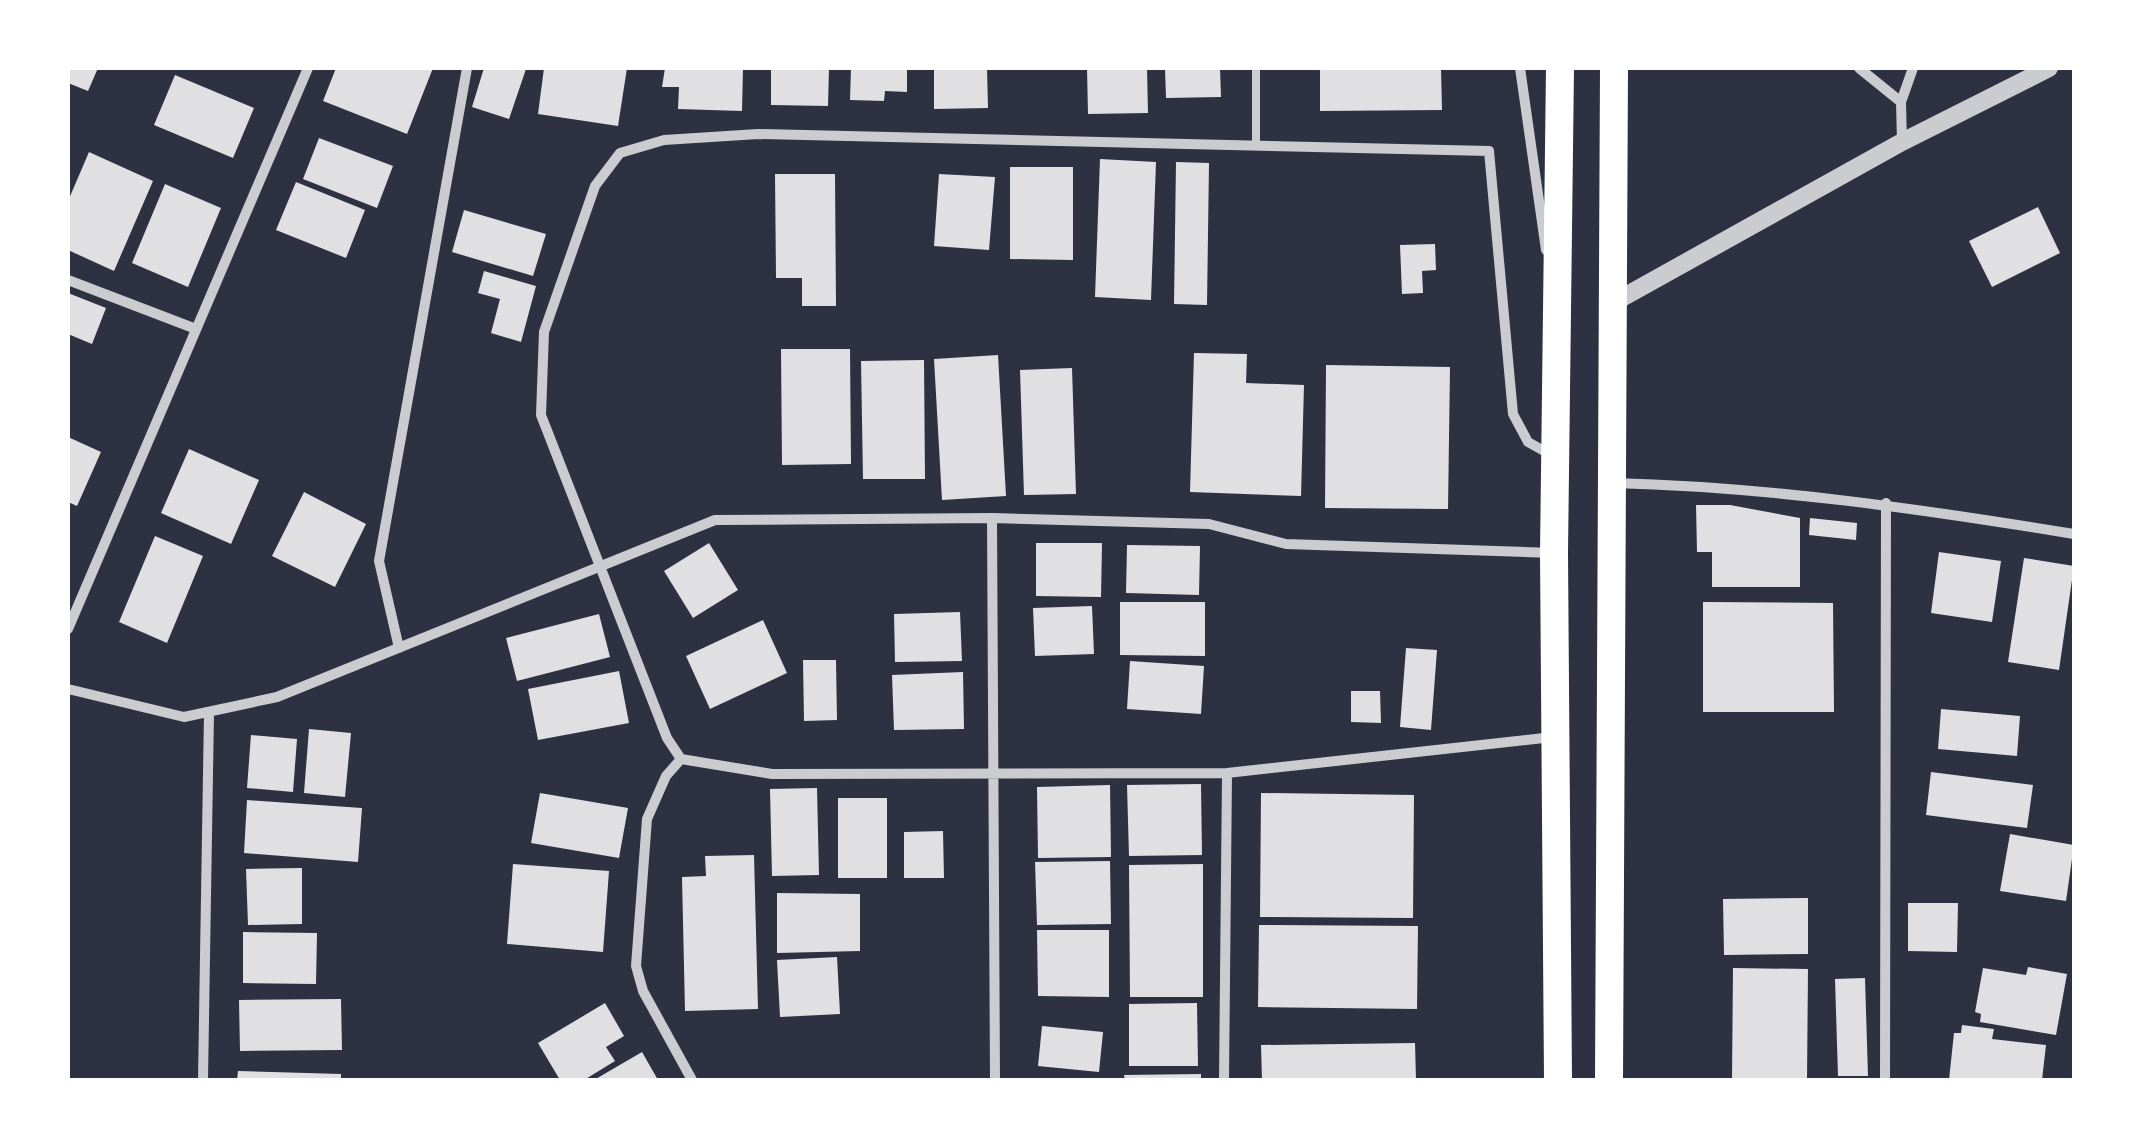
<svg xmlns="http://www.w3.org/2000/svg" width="2142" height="1148" font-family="Quicksand,sans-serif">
  <rect width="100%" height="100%" fill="#2d3142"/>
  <!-- building -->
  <path fill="#e0e0e3" d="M 68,68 L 98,68 L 88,91 L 68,83 Z
    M 336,68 L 433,68 L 407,134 L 323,101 Z
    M 484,68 L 526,69 L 509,119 L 472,107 Z
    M 544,68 L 627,68 L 618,126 L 538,114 Z
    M 665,68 L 743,68 L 742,111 L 678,109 L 679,87 L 662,87 Z
    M 771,68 L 829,68 L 828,106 L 771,105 Z
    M 851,68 L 907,68 L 907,92 L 885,91 L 884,101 L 850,100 Z
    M 934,68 L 987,68 L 988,108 L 934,109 Z
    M 1087,68 L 1147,68 L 1148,113 L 1088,114 Z
    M 1165,68 L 1220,68 L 1221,97 L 1166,98 Z
    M 1320,68 L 1441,68 L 1442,110 L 1320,111 Z
    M 175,75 L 254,108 L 233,158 L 154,125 Z
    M 319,138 L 393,166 L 377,208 L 303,179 Z
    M 89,152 L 153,181 L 114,271 L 68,250 L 68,201 Z
    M 1100,159 L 1156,162 L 1151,300 L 1095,297 Z
    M 1176,162 L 1209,163 L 1207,305 L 1174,304 Z
    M 1010,167 L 1073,167 L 1073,260 L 1010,259 Z
    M 775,174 L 835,174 L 836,306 L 802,306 L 802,278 L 776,278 Z
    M 939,174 L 995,177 L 989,250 L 934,246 Z
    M 296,182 L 365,210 L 346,258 L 276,230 Z
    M 165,184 L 221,208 L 188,287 L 132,263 Z
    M 2038,207 L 2060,253 L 1992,287 L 1969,241 Z
    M 464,210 L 546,234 L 533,276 L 452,252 Z
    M 1435,244 L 1436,270 L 1422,271 L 1423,293 L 1402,294 L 1400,245 Z
    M 484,271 L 536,286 L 521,342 L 491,333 L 500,299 L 478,293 Z
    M 68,293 L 106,308 L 92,344 L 68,334 Z
    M 781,349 L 850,349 L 851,464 L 782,465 Z
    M 1194,353 L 1247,354 L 1246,383 L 1304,385 L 1301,496 L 1190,492 Z
    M 998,355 L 1006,496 L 942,500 L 934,359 Z
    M 924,360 L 925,479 L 863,479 L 861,361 Z
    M 1326,365 L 1450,367 L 1448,509 L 1325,508 Z
    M 1072,368 L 1076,494 L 1024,495 L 1020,370 Z
    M 68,437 L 101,452 L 77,506 L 68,502 Z
    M 189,449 L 259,480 L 231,544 L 161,513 Z
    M 304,492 L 366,524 L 335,587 L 272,556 Z
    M 1696,505 L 1730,505 L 1800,518 L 1800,587 L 1712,587 L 1712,552 L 1697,552 Z
    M 1810,518 L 1857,523 L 1856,540 L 1809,535 Z
    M 155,536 L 203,556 L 167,643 L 119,622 Z
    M 709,543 L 738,590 L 693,618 L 664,571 Z
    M 1036,543 L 1102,543 L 1101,597 L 1036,596 Z
    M 1127,545 L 1200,546 L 1199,595 L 1126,593 Z
    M 1939,552 L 2001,561 L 1992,622 L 1931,613 Z
    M 2024,558 L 2074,566 L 2059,670 L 2008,662 Z
    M 1120,602 L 1205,602 L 1205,656 L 1120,655 Z
    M 1703,602 L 1833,603 L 1834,712 L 1703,712 Z
    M 1092,606 L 1094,654 L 1035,656 L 1033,608 Z
    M 960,612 L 962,661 L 895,662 L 894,614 Z
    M 599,614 L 610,657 L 517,681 L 506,638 Z
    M 763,620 L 787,673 L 710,709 L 686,656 Z
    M 1406,648 L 1437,650 L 1431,730 L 1400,727 Z
    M 803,660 L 836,660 L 837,720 L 804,721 Z
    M 1130,661 L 1204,666 L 1201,714 L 1127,709 Z
    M 619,671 L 629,723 L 538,740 L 528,689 Z
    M 963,672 L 964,729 L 894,730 L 892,675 Z
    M 1351,691 L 1380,691 L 1381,723 L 1351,722 Z
    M 1941,709 L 2020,716 L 2017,756 L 1938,749 Z
    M 309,729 L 351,733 L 345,797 L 304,793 Z
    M 251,735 L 297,739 L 293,792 L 247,788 Z
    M 1931,772 L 2033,785 L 2027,828 L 1926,815 Z
    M 1201,784 L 1202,855 L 1129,856 L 1127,785 Z
    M 1110,785 L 1111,857 L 1038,858 L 1037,787 Z
    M 817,788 L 819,875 L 772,876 L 770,789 Z
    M 540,793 L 628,808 L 619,858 L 531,843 Z
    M 1261,793 L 1414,795 L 1413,918 L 1260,917 Z
    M 838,798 L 887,798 L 887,878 L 838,878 Z
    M 247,800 L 362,808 L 358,862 L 244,853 Z
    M 943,831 L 944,878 L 904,878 L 904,832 Z
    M 2010,834 L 2074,845 L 2066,901 L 2000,891 Z
    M 754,855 L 758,1009 L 685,1011 L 682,877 L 706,876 L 705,856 Z
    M 1110,861 L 1111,924 L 1037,925 L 1035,862 Z
    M 513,864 L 609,871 L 603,952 L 507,944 Z
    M 1203,864 L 1203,997 L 1130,997 L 1129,865 Z
    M 302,868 L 302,924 L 248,925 L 246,869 Z
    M 777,893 L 860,894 L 860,951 L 777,953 Z
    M 1808,898 L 1808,954 L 1724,955 L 1723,899 Z
    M 1908,903 L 1958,903 L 1957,952 L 1908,951 Z
    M 1259,925 L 1418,926 L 1417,1009 L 1258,1007 Z
    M 1037,930 L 1109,930 L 1109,997 L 1038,996 Z
    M 243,932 L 317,933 L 316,984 L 243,983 Z
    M 837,957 L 840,1014 L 780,1017 L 777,960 Z
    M 2028,967 L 2067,974 L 2056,1035 L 1980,1022 L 1981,1014 L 1975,1012 L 1983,968 L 2026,975 Z
    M 1733,968 L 1808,969 L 1807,1080 L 1732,1080 Z
    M 1865,978 L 1868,1076 L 1838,1076 L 1835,979 Z
    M 341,999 L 342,1050 L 240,1051 L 239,1000 Z
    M 605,1003 L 624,1036 L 606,1047 L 615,1061 L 584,1080 L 560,1080 L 538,1043 Z
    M 1197,1003 L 1198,1066 L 1129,1066 L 1129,1004 Z
    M 1962,1025 L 1994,1029 L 1992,1039 L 2046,1045 L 2042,1080 L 1949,1080 L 1954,1033 L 1961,1033 Z
    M 1042,1026 L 1103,1032 L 1099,1072 L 1038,1066 Z
    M 1415,1043 L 1416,1080 L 1262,1080 L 1261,1045 Z
    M 642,1052 L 658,1080 L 594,1080 Z
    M 238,1071 L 341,1074 L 341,1080 L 237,1080 Z
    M 1201,1074 L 1201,1080 L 1125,1080 L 1124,1075 Z"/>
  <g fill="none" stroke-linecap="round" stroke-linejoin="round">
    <!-- service -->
    <path stroke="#caccd0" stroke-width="8" d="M 1256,68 L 1256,146"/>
    <!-- minor -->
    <path stroke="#caccd0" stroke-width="10" d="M 1520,68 L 1546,250
      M 1859,68 L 1901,102
      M 1902,142 L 1901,102 L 1913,68
      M 68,280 L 196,329
      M 1614,483 C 1770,487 1921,509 2074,534
      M 992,518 L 995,1080
      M 68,629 L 308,68
      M 399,648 L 379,561 L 467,68
      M 68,689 L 184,717 L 277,697 L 715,520 L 992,518 L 1209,524 L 1286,544 L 1553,553
      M 1553,737 L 1227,773 L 772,774 L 681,759 L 667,738 L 541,415 L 544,332 L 595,186 L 620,153 L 664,140 L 758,134 L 1489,151 L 1513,414 L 1528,442 L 1553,456
      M 681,759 L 666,776 L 647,819 L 636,966 L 643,991 L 692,1080
      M 203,1080 L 209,712
      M 1224,1080 L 1227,773
      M 1885,1080 L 1886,503"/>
    <!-- tertiary -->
    <path stroke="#caccd0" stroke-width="18" d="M 1611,304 L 1902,142 L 2049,68"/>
    <!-- trunk -->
    <path stroke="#fff" stroke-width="28" d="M 1558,1080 L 1554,553 L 1560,68
      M 1609,1080 L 1614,68"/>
  </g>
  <!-- border -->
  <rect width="2142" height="1148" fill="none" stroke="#ffffff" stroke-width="140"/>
</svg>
